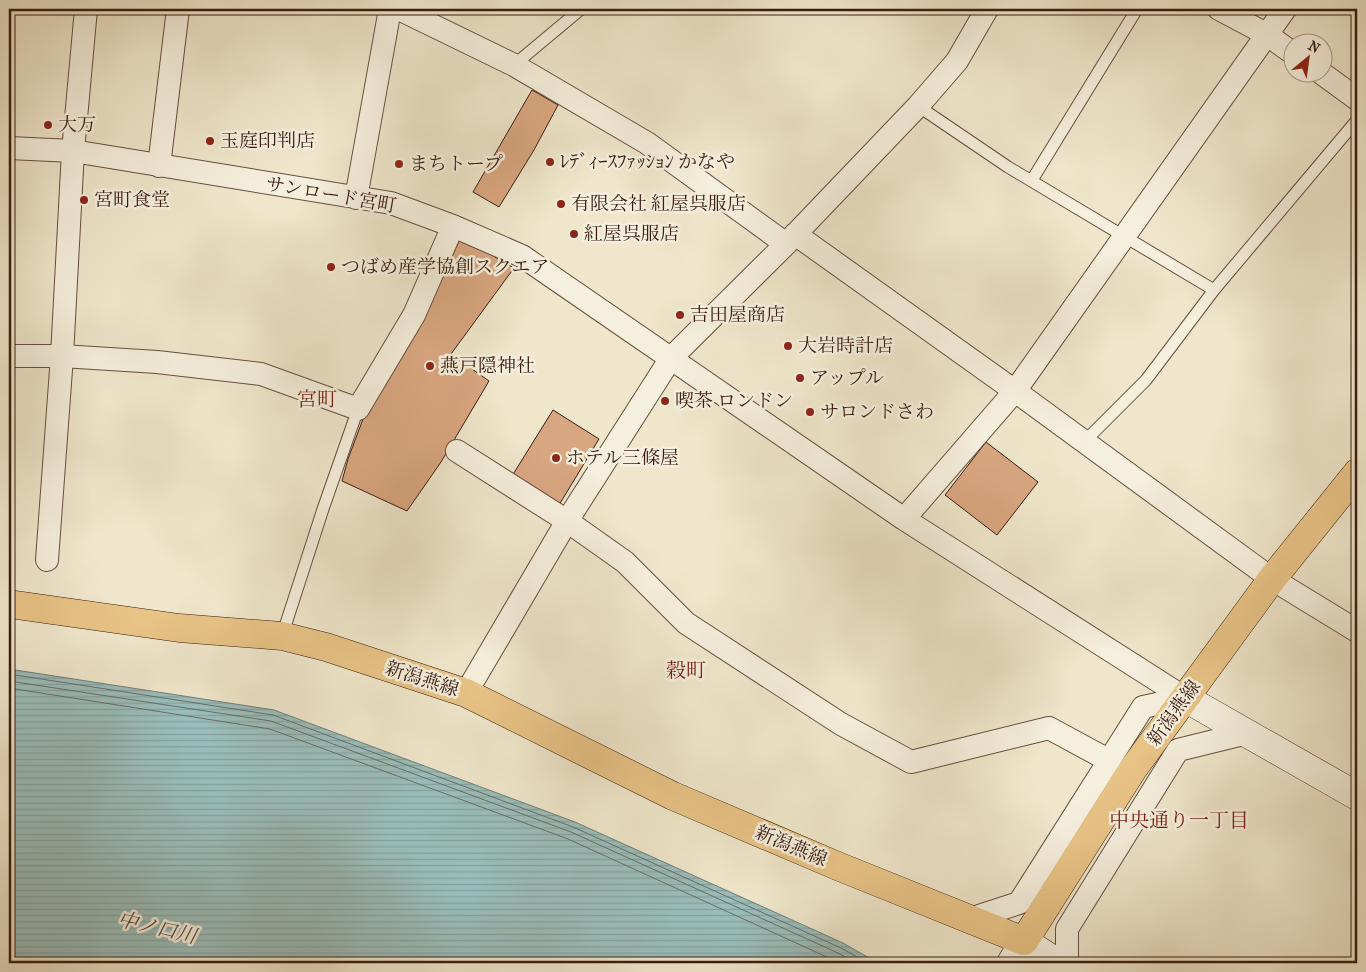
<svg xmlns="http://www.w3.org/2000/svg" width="1366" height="972" font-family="'IM FELL French Canon','Noto Serif JP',serif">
  <defs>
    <pattern id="water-rules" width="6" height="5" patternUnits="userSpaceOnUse" patternTransform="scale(1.25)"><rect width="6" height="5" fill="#9abebb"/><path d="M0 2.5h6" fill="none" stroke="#85a3a0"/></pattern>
  </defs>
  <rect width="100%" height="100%" fill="#efe6cb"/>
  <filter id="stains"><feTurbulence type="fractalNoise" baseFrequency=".004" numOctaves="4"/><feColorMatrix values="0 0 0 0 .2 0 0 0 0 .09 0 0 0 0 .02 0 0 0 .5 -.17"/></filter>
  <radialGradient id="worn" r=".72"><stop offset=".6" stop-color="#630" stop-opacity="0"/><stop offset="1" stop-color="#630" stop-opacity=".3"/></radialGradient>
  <!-- water -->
  <path fill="url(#water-rules)" stroke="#747d77" d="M 9,669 L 274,710 L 575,822 L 843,943 L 878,963 L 9,963 Z"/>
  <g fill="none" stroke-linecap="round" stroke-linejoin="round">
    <!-- shore -->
    <path stroke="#6a6d66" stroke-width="1" d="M 9,674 L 273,715 L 573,827 L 841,948 L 868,963
      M 9,681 L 271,721 L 571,832 L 838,953 L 856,963
      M 9,688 L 270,729 L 568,839 L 840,963"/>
  </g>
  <!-- building -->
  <path fill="#d8a680" stroke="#3a1c10" d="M 532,90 L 558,105 L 534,150 L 499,207 L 473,192 Z
    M 461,237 L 514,268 L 451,354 L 489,381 L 441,462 L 407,511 L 342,481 L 348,459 L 366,411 L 422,319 Z
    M 553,410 L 599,439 L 559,505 L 512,476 Z
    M 986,442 L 1038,482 L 997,535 L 945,495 Z"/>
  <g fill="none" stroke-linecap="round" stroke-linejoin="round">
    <!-- lane casing -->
    <g stroke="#674e3f" stroke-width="13">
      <path id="lane" d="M 514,65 L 581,9
        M 918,106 L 1008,167 L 1214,290
        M 1032,180 L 1137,9
        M 1084,442 L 1146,380 L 1214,290 L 1357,120
        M 282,636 L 323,509 L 358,409"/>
    </g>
    <!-- street casing -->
    <g stroke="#674e3f" stroke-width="24">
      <path id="street" d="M 399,9 L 514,65 L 647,143 L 786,244
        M 1219,9 L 1266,34 L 1294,54
        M 1320,72 L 1357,99
        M 9,148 L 73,151 L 391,203 L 453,226 L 522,256 L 904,519 L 1185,698
        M 159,166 L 178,9
        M 356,198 L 390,9
        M 795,234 L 1015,391 L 1272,579 L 1357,631
        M 9,356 L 62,356 L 157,362 L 261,374 L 358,409 L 414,315 L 453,226
        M 457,451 L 567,521 L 625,562 L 686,623 L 841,724 L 911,762 L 1049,728 L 1110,761
        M 904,519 L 1015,391 L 1285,9
        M 47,560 L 62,356 L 73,151 L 86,9
        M 466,693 L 567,521 L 671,358 L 786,244 L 918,106 L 957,61 L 987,9
        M 970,919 L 1019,903 L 1143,707 L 1185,698
        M 1067,963 L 1067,929 L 1178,750 L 1247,733"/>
    </g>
    <!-- secondary casing -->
    <g stroke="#3a1c10" stroke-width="29">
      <path id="secondary" d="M 1185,698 L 1357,796
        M 1011,963 L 1024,941 L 1058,963"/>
    </g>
    <!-- primary casing -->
    <g stroke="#3a1c10" stroke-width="29">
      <path id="primary" d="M 9,604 L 179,628 L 282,636 L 326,647 L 466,693 L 673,796 L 840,867 L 1024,941 L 1133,769 L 1272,579 L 1357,473"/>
    </g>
    <!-- lane -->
    <use href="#lane" stroke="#f5efdd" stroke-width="11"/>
    <!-- street -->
    <use href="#street" stroke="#f5efdd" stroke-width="22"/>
    <!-- secondary -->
    <use href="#secondary" stroke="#f5efdd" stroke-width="28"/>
    <!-- primary -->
    <use href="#primary" stroke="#e8c386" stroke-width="28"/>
  </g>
  <!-- markers -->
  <g fill="#8f2418" stroke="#f5efdd" stroke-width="2">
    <circle cx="48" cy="125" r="5"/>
    <circle cx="210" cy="141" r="5"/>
    <circle cx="550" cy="162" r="5"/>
    <circle cx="399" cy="164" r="5"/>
    <circle cx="84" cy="200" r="5"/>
    <circle cx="561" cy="204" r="5"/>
    <circle cx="574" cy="234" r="5"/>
    <circle cx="331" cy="267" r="5"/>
    <circle cx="680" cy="315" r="5"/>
    <circle cx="788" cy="346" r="5"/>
    <circle cx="430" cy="366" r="5"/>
    <circle cx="800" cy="378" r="5"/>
    <circle cx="665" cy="401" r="5"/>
    <circle cx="810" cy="412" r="5"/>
    <circle cx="556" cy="458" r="5"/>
  </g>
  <g text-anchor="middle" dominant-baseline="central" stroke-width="5" stroke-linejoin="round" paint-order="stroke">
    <!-- poi labels -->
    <g font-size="19" fill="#3a1c10" stroke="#f5efdd" text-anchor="start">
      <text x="58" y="125">大万</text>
      <text x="220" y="141">玉庭印判店</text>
      <text x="560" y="162">ﾚﾃﾞｨｰｽﾌｧｯｼｮﾝ かなや</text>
      <text x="409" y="164">まちトープ</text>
      <text x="94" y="200">宮町食堂</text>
      <text x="571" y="204">有限会社 紅屋呉服店</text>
      <text x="584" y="234">紅屋呉服店</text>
      <text x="341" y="267">つばめ産学協創スクエア</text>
      <text x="690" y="315">吉田屋商店</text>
      <text x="798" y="346">大岩時計店</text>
      <text x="440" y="366">燕戸隠神社</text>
      <text x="810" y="378">アップル</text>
      <text x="675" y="401">喫茶 ロンドン</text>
      <text x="820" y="412">サロンドさわ</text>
      <text x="566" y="458">ホテル三條屋</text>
    </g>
    <!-- street labels -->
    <g font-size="19" fill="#3a1c10" stroke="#f5efdd">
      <text transform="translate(331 195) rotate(10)">サンロード宮町</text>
      <text transform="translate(422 679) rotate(18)">新潟燕線</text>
      <text transform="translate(1174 713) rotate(-54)">新潟燕線</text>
      <text transform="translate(791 846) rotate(23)">新潟燕線</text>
    </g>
    <!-- neighbourhood labels -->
    <g font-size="20" fill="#7a1f14" stroke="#f5efdd">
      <text x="317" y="399">宮町</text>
      <text x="686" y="670">穀町</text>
      <text x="1179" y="820">中央通り一丁目</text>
    </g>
    <!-- water labels -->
    <g font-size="20" font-style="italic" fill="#574d43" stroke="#f5efdd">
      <text transform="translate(157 928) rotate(13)">中ノ口川</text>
    </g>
  </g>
  <!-- margin -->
  <rect width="1366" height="972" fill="none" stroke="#efe6cb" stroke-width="30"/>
  <rect x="10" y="10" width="1346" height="952" fill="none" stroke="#3a1c10" stroke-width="2.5"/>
  <rect x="15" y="15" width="1336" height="942" fill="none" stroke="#3a1c10"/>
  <!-- north arrow -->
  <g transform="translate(1308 58) rotate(29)"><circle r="24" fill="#f5efdd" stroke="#aa9b8b"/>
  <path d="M0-4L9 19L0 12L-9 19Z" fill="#8f2418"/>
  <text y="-8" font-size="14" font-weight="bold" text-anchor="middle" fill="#3a1c10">N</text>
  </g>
  <rect width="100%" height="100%" filter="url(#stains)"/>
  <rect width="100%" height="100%" fill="url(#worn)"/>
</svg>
